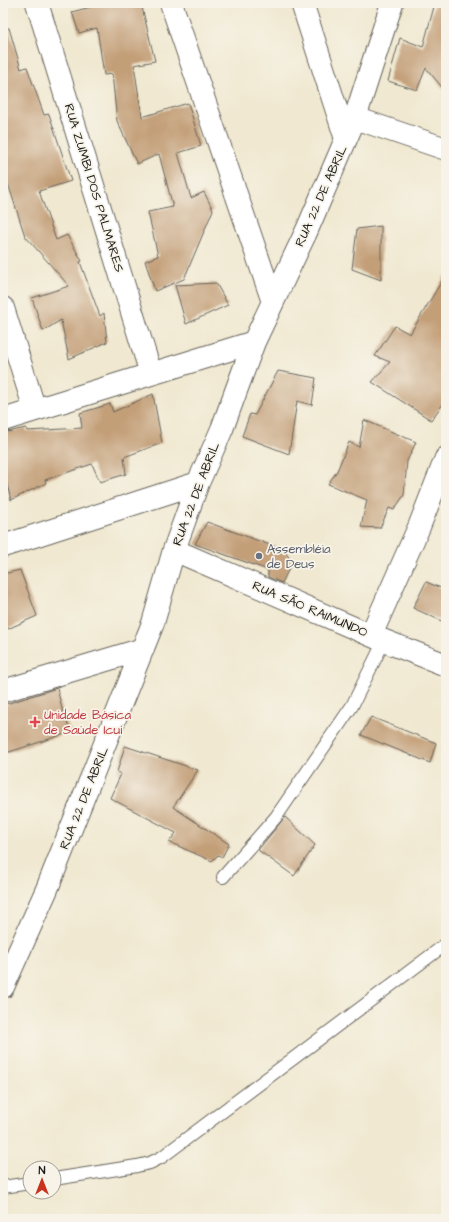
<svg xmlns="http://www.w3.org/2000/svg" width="449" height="1222" font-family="'Architects Daughter',sans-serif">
  <rect width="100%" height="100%" fill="#f7f3e8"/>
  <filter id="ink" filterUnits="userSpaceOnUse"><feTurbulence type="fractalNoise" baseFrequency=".025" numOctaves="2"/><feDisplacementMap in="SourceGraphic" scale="8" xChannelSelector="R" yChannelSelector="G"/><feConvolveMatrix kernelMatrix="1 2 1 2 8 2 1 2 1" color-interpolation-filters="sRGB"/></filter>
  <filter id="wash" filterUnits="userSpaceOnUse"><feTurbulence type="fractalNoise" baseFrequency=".012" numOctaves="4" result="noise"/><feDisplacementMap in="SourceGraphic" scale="16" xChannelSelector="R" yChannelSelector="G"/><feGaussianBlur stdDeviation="0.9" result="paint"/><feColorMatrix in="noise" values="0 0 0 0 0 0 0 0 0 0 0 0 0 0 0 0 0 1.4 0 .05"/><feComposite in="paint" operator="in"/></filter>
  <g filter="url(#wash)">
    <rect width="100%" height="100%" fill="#f0e8d0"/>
    <g id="blocks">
      <!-- building -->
      <path fill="#c39f78" d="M 105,3 L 141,3 L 155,61 L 134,65 L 142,117 L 188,103 L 201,146 L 178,153 L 191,198 L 204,192 L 213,210 L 184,279 L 155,291 L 145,261 L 158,256 L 148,212 L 173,207 L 159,154 L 137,164 L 117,121 L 112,74 L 104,75 L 97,28 L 79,33 L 72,12 Z
        M 435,3 L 446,3 L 446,92 L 426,68 L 417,90 L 388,81 L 400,38 L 423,47 Z
        M 3,28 L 9,28 L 21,69 L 27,67 L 44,115 L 49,114 L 71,181 L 39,191 L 56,240 L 67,235 L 82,261 L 80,262 L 100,316 L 104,313 L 107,342 L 69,359 L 61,320 L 43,331 L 32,298 L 69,286 L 25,236 L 3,168 Z
        M 381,226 L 381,280 L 352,269 L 357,229 Z
        M 446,274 L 446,400 L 431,420 L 372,382 L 390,362 L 375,356 L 395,326 L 410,334 Z
        M 216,283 L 228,305 L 186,324 L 175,285 Z
        M 278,371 L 316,378 L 312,405 L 297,401 L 289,454 L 242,436 L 250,414 L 255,415 Z
        M 153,394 L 162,443 L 124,457 L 126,474 L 100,482 L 92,464 L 45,480 L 46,483 L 11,500 L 3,468 L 3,433 L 26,428 L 27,431 L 82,428 L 80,413 L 110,404 L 113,412 Z
        M 364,420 L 416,442 L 407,461 L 404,495 L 394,510 L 389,508 L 380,528 L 361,527 L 367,500 L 328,484 L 337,471 L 349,442 L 359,447 Z
        M 207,522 L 284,550 L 292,562 L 282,583 L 268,577 L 268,570 L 195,544 Z
        M 20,570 L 37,616 L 3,631 L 3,574 Z
        M 426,582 L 446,590 L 446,623 L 413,608 Z
        M 57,688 L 63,713 L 71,732 L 3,754 L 3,705 Z
        M 371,717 L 436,743 L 430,763 L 361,735 Z
        M 125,746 L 198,770 L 173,807 L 229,844 L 222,857 L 218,855 L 212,861 L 169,842 L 176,833 L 110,798 L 121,774 L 117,772 Z
        M 285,817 L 315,845 L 294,876 L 258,850 Z"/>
    </g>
  </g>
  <g filter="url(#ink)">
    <use href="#blocks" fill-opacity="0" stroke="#66635b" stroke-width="1"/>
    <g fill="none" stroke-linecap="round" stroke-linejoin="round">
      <!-- lane casing -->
      <g stroke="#66635b" stroke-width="14">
        <path id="lane" d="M 223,877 L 276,817 L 352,706 L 384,641
          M 54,1179 L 137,1166 L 150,1163 L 162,1157 L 446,944
          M 3,1187 L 30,1183"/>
      </g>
      <!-- street casing -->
      <g stroke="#66635b" stroke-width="24">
        <path id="street" d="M 37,3 L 151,374
          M 171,3 L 273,302
          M 302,3 L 346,139
          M 355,118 L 446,149
          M 3,308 L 35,410
          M 3,420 L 254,342
          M 3,546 L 198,483
          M 174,550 L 377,638 L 446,665
          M 371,635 L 419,527 L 446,458
          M 3,691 L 143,649
          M 3,987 L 47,889 L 153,623 L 174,550 L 198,483 L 222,429 L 254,342 L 307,230 L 355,118 L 392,3"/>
      </g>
      <!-- lane -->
      <use href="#lane" stroke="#fff" stroke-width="12"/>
      <!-- street -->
      <use href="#street" stroke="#fff" stroke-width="22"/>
    </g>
  </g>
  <!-- markers -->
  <circle fill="#6b7280" stroke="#f7f3e8" stroke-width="1.5" cx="259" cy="556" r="4"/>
  <path fill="#e0444e" stroke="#f7f3e8" stroke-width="1.5" d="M33 716h4v4h4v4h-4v4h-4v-4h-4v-4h4z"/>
  <g text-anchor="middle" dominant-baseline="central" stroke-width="3.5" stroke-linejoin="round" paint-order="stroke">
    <!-- street labels -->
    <g font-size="13" fill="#1c1c1c" stroke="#f7f3e8">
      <text transform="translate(94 188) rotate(73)">RUA ZUMBI DOS PALMARES</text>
      <text transform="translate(321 196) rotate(-66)">RUA 22 DE ABRIL</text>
      <text transform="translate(196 494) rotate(-69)">RUA 22 DE ABRIL</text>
      <text transform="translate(310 609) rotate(23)">RUA SÃO RAIMUNDO</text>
      <text transform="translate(84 798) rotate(-68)">RUA 22 DE ABRIL</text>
    </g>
    <!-- worship labels -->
    <g font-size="13" fill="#5b616d" stroke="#f7f3e8" text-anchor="start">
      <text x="267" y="549">Assembléia<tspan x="267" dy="15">de Deus</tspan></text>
    </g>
    <!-- health labels -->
    <g font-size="13" fill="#be3a42" stroke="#f7f3e8" text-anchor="start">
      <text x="44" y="715">Unidade Básica<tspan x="44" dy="15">de Saúde Icuí</tspan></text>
    </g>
  </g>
  <!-- margin -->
  <rect width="449" height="1222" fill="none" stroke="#f7f3e8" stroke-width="16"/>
  <!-- north arrow -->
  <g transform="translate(42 1180)"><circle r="19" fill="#f7f3e8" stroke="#9f9d96"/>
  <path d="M0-3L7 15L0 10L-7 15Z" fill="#c8321e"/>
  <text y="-6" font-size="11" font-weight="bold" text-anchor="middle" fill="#1c1c1c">N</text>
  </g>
</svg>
